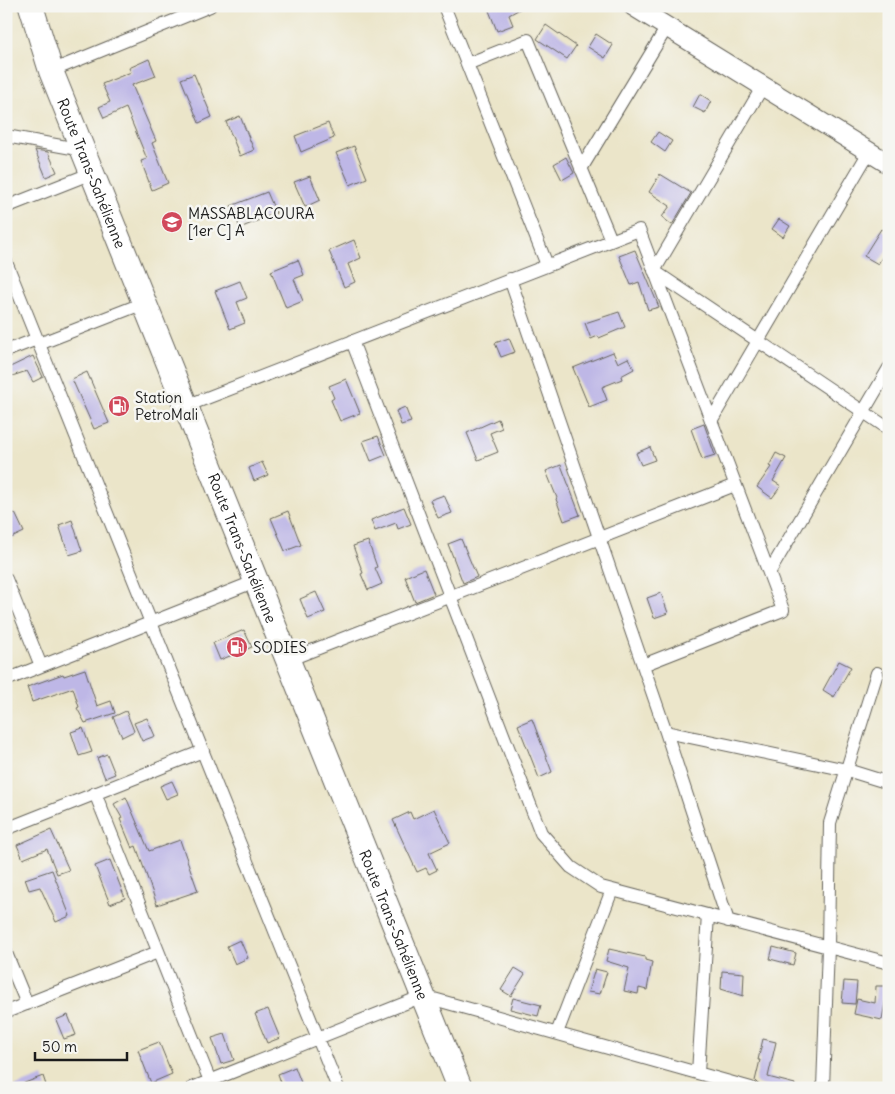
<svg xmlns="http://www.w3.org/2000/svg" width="895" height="1094" font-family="Delius,sans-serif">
  <rect width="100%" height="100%" fill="#f6f6f2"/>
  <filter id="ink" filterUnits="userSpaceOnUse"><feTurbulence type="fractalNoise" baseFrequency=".02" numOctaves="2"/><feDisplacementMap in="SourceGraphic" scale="10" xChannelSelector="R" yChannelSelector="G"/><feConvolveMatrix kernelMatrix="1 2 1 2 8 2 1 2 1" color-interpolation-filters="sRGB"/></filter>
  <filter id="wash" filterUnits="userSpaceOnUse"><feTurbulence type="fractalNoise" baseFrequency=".0096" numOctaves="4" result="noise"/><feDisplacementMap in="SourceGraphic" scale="20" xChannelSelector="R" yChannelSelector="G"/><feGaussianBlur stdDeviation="1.12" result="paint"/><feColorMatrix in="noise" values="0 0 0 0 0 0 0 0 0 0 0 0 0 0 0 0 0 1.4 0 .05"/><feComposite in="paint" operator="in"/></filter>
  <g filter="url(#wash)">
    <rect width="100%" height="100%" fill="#ebe5c9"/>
    <g id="blocks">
      <!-- building -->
      <path fill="#beb7e6" d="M 494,6 L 525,6 L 509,15 L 513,25 L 497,31 L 488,8 Z
        M 546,25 L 576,46 L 567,59 L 537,39 Z
        M 596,34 L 613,45 L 605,58 L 588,47 Z
        M 149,59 L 156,76 L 132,85 L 156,141 L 152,143 L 168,183 L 152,190 L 141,161 L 147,159 L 126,108 L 104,118 L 99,107 L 110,102 L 102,84 L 131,72 L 129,68 Z
        M 194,74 L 212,117 L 199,123 L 181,79 Z
        M 700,94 L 711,101 L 705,113 L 693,107 Z
        M 240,116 L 254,150 L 240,156 L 226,122 Z
        M 328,123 L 334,138 L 301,152 L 295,136 Z
        M 658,132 L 672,141 L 665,152 L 651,142 Z
        M 354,146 L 367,178 L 350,185 L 336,153 Z
        M 35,150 L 48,152 L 57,172 L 46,177 Z
        M 566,157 L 574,173 L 562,180 L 554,164 Z
        M 660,174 L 691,193 L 672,225 L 662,217 L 670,206 L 649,192 Z
        M 310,176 L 320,200 L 305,207 L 294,182 Z
        M 267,192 L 276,213 L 240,228 L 231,206 Z
        M 779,219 L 790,226 L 783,237 L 772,229 Z
        M 881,229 L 889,234 L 889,246 L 878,264 L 864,256 Z
        M 354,240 L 361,258 L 348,264 L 355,282 L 344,287 L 329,251 Z
        M 635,250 L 659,307 L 648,310 L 639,282 L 631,285 L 619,256 Z
        M 298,260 L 304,275 L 294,279 L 303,301 L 286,308 L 271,271 Z
        M 240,281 L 247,298 L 237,302 L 245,323 L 230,329 L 215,291 Z
        M 619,312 L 625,327 L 599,338 L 598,336 L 591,339 L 585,323 Z
        M 509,338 L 515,352 L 501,357 L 495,343 Z
        M 613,352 L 618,363 L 628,358 L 634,369 L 621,376 L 622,379 L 602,387 L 607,400 L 589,407 L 573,368 Z
        M 33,356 L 43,377 L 33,382 L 27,371 L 6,378 L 6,369 Z
        M 87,372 L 109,423 L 94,429 L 72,379 Z
        M 346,379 L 360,413 L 340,421 L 331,400 L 334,398 L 329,386 Z
        M 405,407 L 411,422 L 401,425 L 396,411 Z
        M 498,419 L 502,428 L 490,433 L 498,452 L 478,460 L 467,433 Z
        M 704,424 L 715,455 L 702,459 L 691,429 Z
        M 378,436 L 386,455 L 371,461 L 363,441 Z
        M 650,447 L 655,460 L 641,465 L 636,453 Z
        M 776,453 L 786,458 L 773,481 L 781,486 L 772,498 L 757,487 L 771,467 L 769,466 Z
        M 262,462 L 268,475 L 254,481 L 249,468 Z
        M 561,465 L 580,515 L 564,521 L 556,499 L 557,498 L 546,471 Z
        M 444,495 L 452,513 L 438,518 L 430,500 Z
        M 404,507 L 411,524 L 398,529 L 396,523 L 375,531 L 371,520 Z
        M 288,511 L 301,545 L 285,551 L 271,518 Z
        M 15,513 L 24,532 L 9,539 L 6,533 L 6,517 Z
        M 72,520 L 82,551 L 69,555 L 59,525 Z
        M 461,539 L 477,577 L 463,583 L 448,544 Z
        M 368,541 L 377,567 L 375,568 L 382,584 L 368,590 L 361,574 L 363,573 L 353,546 Z
        M 424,569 L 434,594 L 415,602 L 405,577 Z
        M 316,592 L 325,612 L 308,619 L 300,599 Z
        M 661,593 L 668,613 L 654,618 L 647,598 Z
        M 244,630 L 252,647 L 220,660 L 213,643 Z
        M 839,661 L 851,667 L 834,697 L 823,690 Z
        M 85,669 L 97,706 L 111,701 L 115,713 L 85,723 L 77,708 L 79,707 L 73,688 L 32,702 L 27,687 L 63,674 L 64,676 Z
        M 126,711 L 134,731 L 122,737 L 113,717 Z
        M 147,718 L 155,736 L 142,741 L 134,723 Z
        M 532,719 L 552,772 L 539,778 L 518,725 Z
        M 83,728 L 92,752 L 79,756 L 71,732 Z
        M 107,754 L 115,774 L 105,778 L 97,758 Z
        M 172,781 L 178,794 L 166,799 L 160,786 Z
        M 126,797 L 149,851 L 180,840 L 198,891 L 157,905 L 136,846 L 132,848 L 120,819 L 122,818 L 114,804 Z
        M 434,809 L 450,843 L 429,853 L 437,870 L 429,874 L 426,868 L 417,872 L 393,820 L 410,812 L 413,819 Z
        M 51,830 L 69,870 L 57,874 L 47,849 L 23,859 L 17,845 Z
        M 110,860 L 125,898 L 110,904 L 95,866 Z
        M 52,870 L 70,916 L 56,922 L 40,887 L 29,890 L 25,879 Z
        M 240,940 L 248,958 L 235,964 L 227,946 Z
        M 773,947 L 796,953 L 793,965 L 770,959 Z
        M 609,949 L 645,957 L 645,960 L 652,962 L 647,990 L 639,988 L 638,994 L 624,991 L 629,968 L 606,961 Z
        M 515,968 L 525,974 L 511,996 L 501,990 Z
        M 595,969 L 607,972 L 600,994 L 588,992 Z
        M 722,971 L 744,973 L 743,996 L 721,989 Z
        M 844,981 L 857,982 L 855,1004 L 842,1003 Z
        M 876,986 L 888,986 L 882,1020 L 854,1014 L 857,999 L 875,1003 Z
        M 513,998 L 541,1005 L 538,1016 L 510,1009 Z
        M 268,1009 L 280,1038 L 267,1043 L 255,1014 Z
        M 68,1015 L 76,1035 L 64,1039 L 56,1020 Z
        M 225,1034 L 234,1060 L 221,1064 L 212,1038 Z
        M 763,1039 L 776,1042 L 768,1077 L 795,1084 L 794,1088 L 771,1088 L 758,1084 L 755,1081 L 760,1060 L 758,1060 Z
        M 159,1042 L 172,1074 L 151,1083 L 138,1050 Z
        M 295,1067 L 303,1088 L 283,1088 L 278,1074 Z
        M 43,1076 L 47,1088 L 14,1088 L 14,1087 Z"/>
    </g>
  </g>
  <g filter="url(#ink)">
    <use href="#blocks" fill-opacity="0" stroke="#646259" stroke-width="1"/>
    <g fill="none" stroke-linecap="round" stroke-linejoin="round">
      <!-- street casing -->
      <g stroke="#646259" stroke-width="14">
        <path id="street" d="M 444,6 L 547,265
          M 467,64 L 528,40 L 611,240
          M 51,71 L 210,6
          M 763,86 L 654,271 L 889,429
          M 6,136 L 83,150
          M 581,169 L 667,27
          M 6,207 L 92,173
          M 6,262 L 338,1088
          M 510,279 L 666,732 L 728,921
          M 352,341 L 541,833 L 571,867 L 601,887 L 889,963
          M 39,344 L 144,303
          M 6,351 L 37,339
          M 186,406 L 639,230 L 783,610 L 643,665
          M 711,421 L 869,152
          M 769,573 L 889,368
          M 6,579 L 41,666
          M 288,660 L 735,485
          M 6,680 L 256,581
          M 666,732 L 847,770 L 889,783
          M 95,793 L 210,1081
          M 6,829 L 203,751
          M 6,953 L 27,1004
          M 6,1012 L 158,952
          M 557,1033 L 612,890
          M 698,1073 L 708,915
          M 192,1088 L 423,996 L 751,1088
          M 823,1088 L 828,947 L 830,823 L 877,673"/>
      </g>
      <!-- secondary casing -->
      <g stroke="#646259" stroke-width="21">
        <path id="secondary" d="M 633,6 L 889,164"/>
      </g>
      <!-- highway casing -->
      <g stroke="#646259" stroke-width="26">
        <g id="highway">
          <path id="s1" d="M 31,6 L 51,71 L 460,1088"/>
        </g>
      </g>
      <!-- street -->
      <use href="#street" stroke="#fff" stroke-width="12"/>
      <!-- secondary -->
      <use href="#secondary" stroke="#fff" stroke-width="19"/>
      <!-- highway -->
      <use href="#highway" stroke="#fff" stroke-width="24"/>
    </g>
  </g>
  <!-- icons -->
  <defs>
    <g id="school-disc" transform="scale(1.125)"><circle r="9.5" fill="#d1495b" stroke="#f6f6f2"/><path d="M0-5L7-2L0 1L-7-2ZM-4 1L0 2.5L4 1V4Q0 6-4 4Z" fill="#fff"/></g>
    <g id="fuel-disc" transform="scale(1.125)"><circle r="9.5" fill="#d1495b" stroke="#f6f6f2"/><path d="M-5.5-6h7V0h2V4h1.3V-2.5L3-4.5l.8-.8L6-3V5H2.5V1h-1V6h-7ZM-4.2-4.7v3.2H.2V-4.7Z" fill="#fff"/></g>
  </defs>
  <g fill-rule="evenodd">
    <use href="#school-disc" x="172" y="222"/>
    <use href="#fuel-disc" x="119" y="406"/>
    <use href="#fuel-disc" x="237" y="647"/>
  </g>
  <g text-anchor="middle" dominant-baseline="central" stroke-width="5" stroke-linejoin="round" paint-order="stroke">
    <!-- street labels -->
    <g font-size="15" fill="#1c1c1c" stroke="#f6f6f2">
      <text stroke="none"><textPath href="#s1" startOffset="178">Route Trans-Sahélienne</textPath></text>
      <text stroke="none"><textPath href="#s1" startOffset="582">Route Trans-Sahélienne</textPath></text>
      <text stroke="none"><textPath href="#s1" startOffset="988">Route Trans-Sahélienne</textPath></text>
    </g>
    <!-- poi labels -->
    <g font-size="15" fill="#1c1c1c" stroke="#f6f6f2" text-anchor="start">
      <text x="188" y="213">MASSABLACOURA<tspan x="188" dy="17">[1er C] A</tspan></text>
      <text x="135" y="397">Station<tspan x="135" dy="17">PetroMali</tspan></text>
      <text x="253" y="647">SODIES</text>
    </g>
  </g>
  <!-- margin -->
  <rect width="895" height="1094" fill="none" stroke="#f6f6f2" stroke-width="25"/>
  <!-- scale -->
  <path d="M35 1052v8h92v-8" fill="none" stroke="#1c1c1c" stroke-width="2.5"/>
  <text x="42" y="1052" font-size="15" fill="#1c1c1c" stroke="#f6f6f2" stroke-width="4" paint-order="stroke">50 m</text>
</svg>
